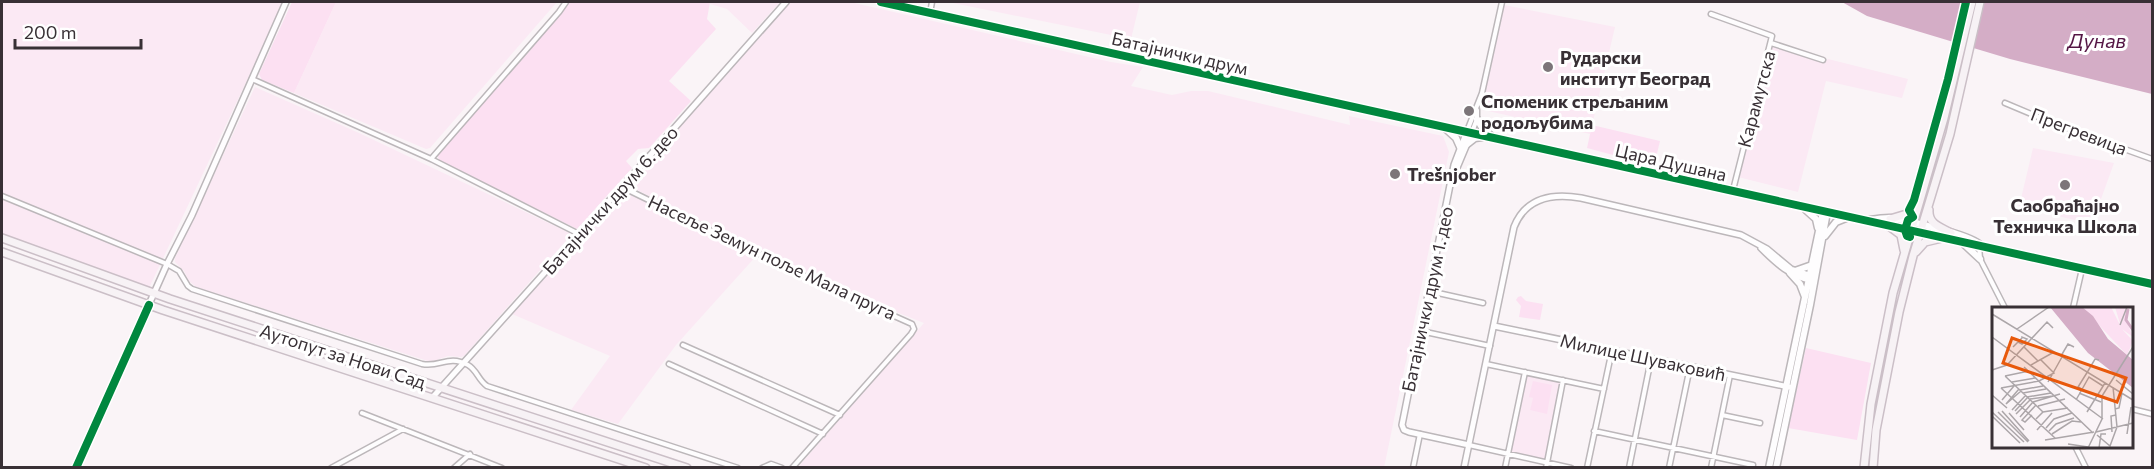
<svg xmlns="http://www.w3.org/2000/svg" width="2154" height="469" font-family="Commissioner,sans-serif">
  <rect width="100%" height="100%" fill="#faf4f7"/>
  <!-- built -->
  <path fill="#fbe9f4" d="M 2,2 L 284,2 L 149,288 L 2,235 Z
    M 336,2 L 557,2 L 430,148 L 426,149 L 294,93 Z
    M 710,2 L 780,2 L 752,33 L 727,9 L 710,4 Z
    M 787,2 L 850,2 L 1111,62 L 1143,67 L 1131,86 L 1172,95 L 1191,91 L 1208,91 L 1350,125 L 1349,116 L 1443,136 L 1449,152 L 1384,468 L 798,467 L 924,323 L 828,285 L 627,185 Z
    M 948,2 L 1140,2 L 1131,39 Z
    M 1504,5 L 1615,27 L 1590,134 L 1488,111 L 1485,106 L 1482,99 Z
    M 1772,44 L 1825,62 L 1828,59 L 1908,79 L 1902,98 L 1826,81 L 1798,192 L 1738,177 Z
    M 255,87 L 359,133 L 572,234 L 464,356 L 461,357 L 448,356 L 431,362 L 196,287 L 189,281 L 184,271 L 175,262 L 175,258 Z
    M 2033,148 L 2114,163 L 2092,224 L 2019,207 Z
    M 623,190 L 758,254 L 676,345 L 618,424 L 571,410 L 610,356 L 512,314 Z
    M 1525,372 L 1563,380 L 1547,462 L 1508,454 Z"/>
  <!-- green -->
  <path fill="#fce0f2" d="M 292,2 L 336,2 L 294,93 L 262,80 L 259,74 Z
    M 570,2 L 710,2 L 707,19 L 716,29 L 669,81 L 691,101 L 649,148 L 638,149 L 626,161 L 632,168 L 577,229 L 439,160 L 437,154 L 528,53 Z
    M 1592,125 L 1660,141 L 1654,166 L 1587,148 Z
    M 1521,296 L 1526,301 L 1543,304 L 1540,320 L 1519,317 L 1521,306 L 1516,300 L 1518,297 Z
    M 1806,348 L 1871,363 L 1857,440 L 1788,428 Z
    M 1533,381 L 1552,385 L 1547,414 L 1530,410 L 1533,398 L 1529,397 Z"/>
  <!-- water -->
  <path fill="#d4adc6" d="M 1842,2 L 2152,2 L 2152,94 L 2010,59 L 1867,16 Z"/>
  <!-- pier -->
  <path fill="#faf4f7" d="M 1965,2 L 1984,2 L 1973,51 L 1955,45 Z"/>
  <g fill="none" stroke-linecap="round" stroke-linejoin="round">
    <!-- minor casing -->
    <g stroke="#bcb7ba" stroke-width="7">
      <path id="minor" d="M 930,13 L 932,2
        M 1711,14 L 1772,36 L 1733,190
        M 1771,43 L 1823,60
        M 252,79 L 431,159 L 579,234
        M 2005,103 L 2055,124 L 2152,159
        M 1467,131 L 1482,93 L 1502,2
        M 1472,132 L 1477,119 L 1477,110
        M 431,159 L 559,12 L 566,2
        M 622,187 L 796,272 L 912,324 L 914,329 L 911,334 L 792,468
        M 2,196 L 167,264 L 179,271 L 188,286 L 192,289 L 422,364 C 440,368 448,354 468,365 C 477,370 478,380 487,386 L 738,468
        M 1979,245 L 1980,259 L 2005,308
        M 1429,291 L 1483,303
        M 2073,308 L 2082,269
        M 1421,331 L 1490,346
        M 683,345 L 840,415
        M 669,364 L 823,434
        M 1486,364 L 1604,389
        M 2132,409 L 2152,414
        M 362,413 L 502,468
        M 1722,415 L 1760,423
        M 1594,431 L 1753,465
        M 1469,445 L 1571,468
        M 2075,446 L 2086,468
        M 331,468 L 403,429
        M 454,468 L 470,454
        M 762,468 L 771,464 L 782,468
        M 1413,468 L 1420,434
        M 1505,468 L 1525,372
        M 1546,468 L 1563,380
        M 1587,468 L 1612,350
        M 1629,468 L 1651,359
        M 1669,468 L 1690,367
        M 1711,468 L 1730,375"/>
    </g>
    <!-- tertiary casing -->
    <g stroke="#bcb7ba" stroke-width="8">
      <path id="tertiary" d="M 1467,131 L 1454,165 L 1402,425 L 1404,430 L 1409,432 L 1469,445
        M 1456,170 L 1472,132
        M 1761,248 C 1777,264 1790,276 1813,281
        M 1494,326 L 1789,387
        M 432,398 L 662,142 L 786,2
        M 76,468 L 167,264 L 192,215 L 286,2
        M 1464,468 L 1514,227 C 1526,197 1553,193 1581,198 L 1741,235 L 1767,249 L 1791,269 L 1812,276"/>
    </g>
    <!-- secondary casing -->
    <g stroke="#bcb7ba" stroke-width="9">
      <path id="secondary" d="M 881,2 L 2152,284
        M 1477,119 L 1481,126 L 1491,136
        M 1445,128 L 1456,138 L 1460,147
        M 1466,145 L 1475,138 L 1482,137
        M 1806,210 L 1816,219 L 1818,228
        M 1870,220 C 1876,219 1883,218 1889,218 C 1906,220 1967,234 1979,244
        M 1825,236 L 1836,222 L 1846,218
        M 1965,245 L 1980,259
        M 1795,271 L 1812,265
        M 1790,273 L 1800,284 L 1805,297
        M 1769,468 L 1823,212
        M 1776,468 L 1810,305 L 1827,212"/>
    </g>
    <!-- primary casing -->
    <g stroke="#cbbfc7" stroke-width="10">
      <path id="primary" d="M 1929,210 C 1928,224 1940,227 1951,233
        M 1890,219 L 1910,213 L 1918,204
        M 1889,226 L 1901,235 L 1904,250
        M 2,238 L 170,299 L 687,468
        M 2,252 L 163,310 L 646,468
        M 1916,252 L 1925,242 L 1942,238
        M 1864,468 L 1871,404 L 1893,293 L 1944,118 L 1972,2
        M 1873,468 L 1876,430 L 1899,312 L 1913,256 L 1950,134 L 1980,2"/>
    </g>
    <!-- minor -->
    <use href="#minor" stroke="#fefdfe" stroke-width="4"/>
    <!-- tertiary -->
    <use href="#tertiary" stroke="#fefdfe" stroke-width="5"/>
    <!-- secondary -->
    <use href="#secondary" stroke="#fefdfe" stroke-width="6"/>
    <!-- primary -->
    <use href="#primary" stroke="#f7f2f5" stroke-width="7"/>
    <!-- cycleway casing -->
    <g stroke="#fff" stroke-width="11">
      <path id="cycleway" d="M 881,2 L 2152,284
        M 1910,237 L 1907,236 L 1905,230 L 1908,220 L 1913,217 L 1909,210 L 1914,200 L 1948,79 L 1966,2
        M 76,468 L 149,305"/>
    </g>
    <!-- cycleway -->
    <use href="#cycleway" stroke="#00873e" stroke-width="8"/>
  </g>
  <!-- markers -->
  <g fill="#7c7579" stroke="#fff" stroke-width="2">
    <circle cx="1548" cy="67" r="6"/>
    <circle cx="1469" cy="111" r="6"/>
    <circle cx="1395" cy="174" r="6"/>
    <circle cx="2065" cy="185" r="6"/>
  </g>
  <g text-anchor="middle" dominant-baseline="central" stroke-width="6" stroke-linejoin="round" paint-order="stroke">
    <!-- street labels -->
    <g font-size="18" fill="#383035" stroke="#fff">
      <text transform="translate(1180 53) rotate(13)">Батајнички друм</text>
      <text transform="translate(1756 99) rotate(-75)">Карамутска</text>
      <text transform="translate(2079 131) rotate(21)">Прегревица</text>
      <text transform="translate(1671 162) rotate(13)">Цара Душана</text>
      <text transform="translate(610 200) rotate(-48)">Батајнички друм 6. део</text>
      <text transform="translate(772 257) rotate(25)">Насеље Земун поље Мала пруга</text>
      <text transform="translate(1427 299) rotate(-78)">Батајнички друм 1. део</text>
      <text transform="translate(343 356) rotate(18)">Аутопут за Нови Сад</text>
      <text transform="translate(1643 357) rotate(12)">Милице Шуваковић</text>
    </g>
    <!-- poi labels -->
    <g font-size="18" font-weight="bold" fill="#383035" stroke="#fff" text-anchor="start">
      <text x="1560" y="57">Рударски<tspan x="1560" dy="21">институт Београд</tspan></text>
      <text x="1481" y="101">Споменик стрељаним<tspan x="1481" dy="21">родољубима</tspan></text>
      <text x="1407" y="174">Trešnjober</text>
      <text x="2065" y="205" text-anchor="middle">Саобраћајно<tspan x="2065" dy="21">Техничка Школа</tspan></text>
    </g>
    <!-- water labels -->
    <g font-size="20" font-style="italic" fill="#541544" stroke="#fff">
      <text x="2097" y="40">Дунав</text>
    </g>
  </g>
  <!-- overview -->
  <g transform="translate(1992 307)">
    <rect width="141" height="141" fill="#faf4f7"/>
    <path d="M 90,0 L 119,0 L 129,20 L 123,0 L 137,0 L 134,13 L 141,30 L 130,22 L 141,34 L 135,48 Z" fill="#fce0f2"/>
    <path d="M 58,0 L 90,0 L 101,9 L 116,32 L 141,53 L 141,81 L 96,46 Z" fill="#d4adc6"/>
    <path fill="none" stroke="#d4adc6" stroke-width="3" d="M 136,2 L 134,13 L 141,23"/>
    <path fill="none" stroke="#aca6a9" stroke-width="1.5" d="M 0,7 L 141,93M 128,18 L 135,0M 25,22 L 57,0M 0,30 L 111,112M 21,40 L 30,31 L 30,30 L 35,32 L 30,37 L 26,35M 32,40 L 46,54M 69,49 L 76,37 L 82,40M 39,58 L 62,45M 32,60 L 101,126M 0,63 L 15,58 L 55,15 L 61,21M 96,64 L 103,52 L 107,53M 13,69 L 51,105M 13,69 L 37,64M 124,73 L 141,87M 20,75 L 43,71M 56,75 L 70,50M 121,80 L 125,120M 9,81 L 47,74 L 62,66 L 49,53M 9,81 L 63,131M 27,82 L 14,97 L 29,84M 28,83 L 51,79M 95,85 L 86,80 L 96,64M 31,86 L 54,82M 87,86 L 109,95M 0,88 L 15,101M 35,90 L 59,86M 38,92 L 61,89M 10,93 L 22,79M 84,93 L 97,70 L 111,79M 41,95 L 68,87M 46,99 L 73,92M 123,102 L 127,101 L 130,86M 20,103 L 34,88M 10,104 L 37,134M 23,104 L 36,90M 0,105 L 32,135M 6,105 L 36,135M 95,105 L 113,76M 17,106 L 32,123M 24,107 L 38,93M 40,108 L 33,115 L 30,113 L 44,98M 0,109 L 28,136M 28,110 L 41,95M 44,112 L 51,105 L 76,101M 54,121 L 62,112 L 80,106M 45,123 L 60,106M 57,124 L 64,117 L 82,111M 104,125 L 141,116M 120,125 L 119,109 L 124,108M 60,127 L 80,114 L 89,115M 135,127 L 139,100M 105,128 L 118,139 L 125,120M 53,133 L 102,125M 76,137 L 96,140M 96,141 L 110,112 L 110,89 L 141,40M 107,141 L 109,127 L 114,127"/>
    <path fill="#e8590c" fill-opacity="0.15" stroke="#e8590c" stroke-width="3" d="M 20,31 L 134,71 L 125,95 L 11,56 Z"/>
    <rect width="141" height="141" fill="none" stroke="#383035" stroke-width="3"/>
  </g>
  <!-- border -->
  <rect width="2154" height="469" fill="none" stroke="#383035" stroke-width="6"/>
  <!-- scale -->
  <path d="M15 39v9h126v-9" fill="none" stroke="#383035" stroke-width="3"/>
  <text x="24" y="39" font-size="18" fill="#383035" stroke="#ffffff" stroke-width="4.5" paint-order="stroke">200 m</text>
</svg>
